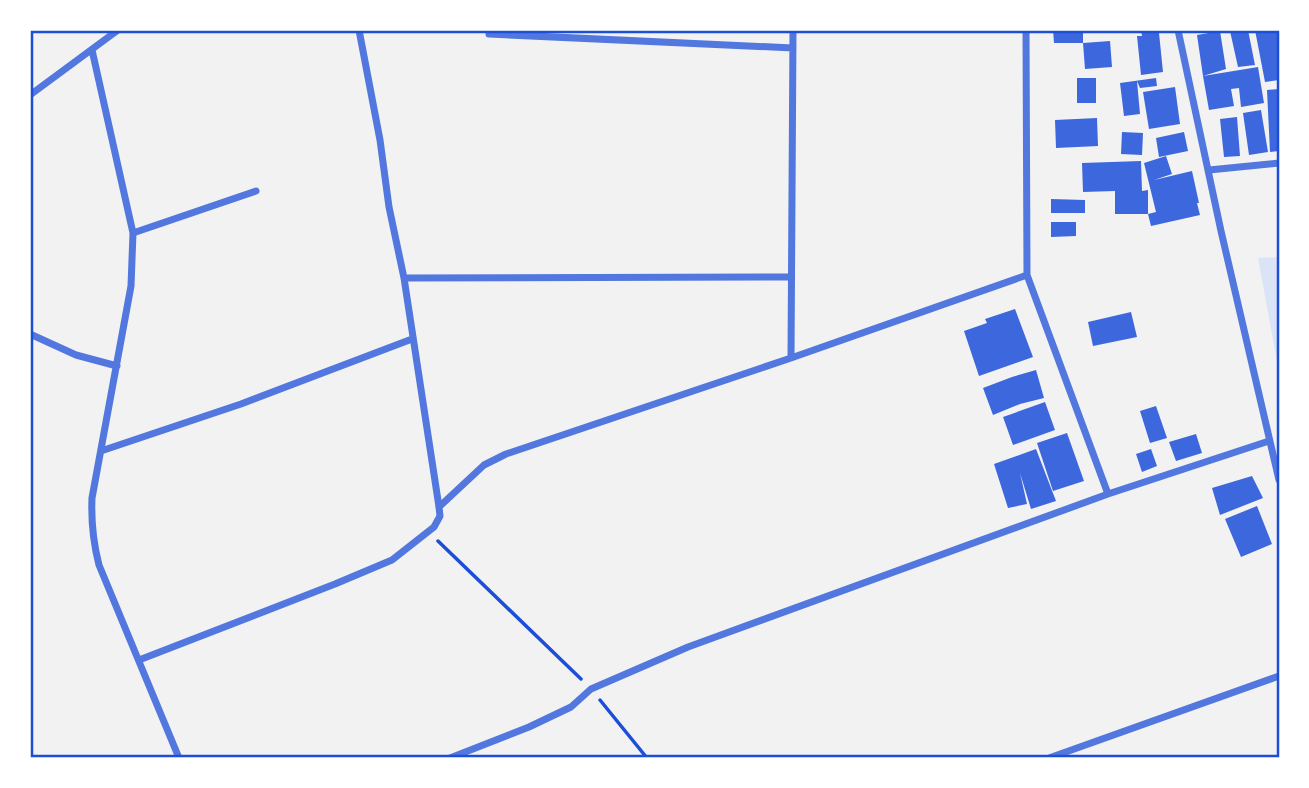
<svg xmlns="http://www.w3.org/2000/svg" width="1309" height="788" font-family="Mulish,sans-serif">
  <rect width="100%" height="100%" fill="#f2f2f2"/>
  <!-- green -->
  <path fill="#dbe4f7" d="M 1279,257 L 1279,373 L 1258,258 Z"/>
  <!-- building -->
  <path fill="#3d67dc" d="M 1053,30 L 1083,30 L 1083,43 L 1110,41 L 1112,67 L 1085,69 L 1083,43 L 1054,43 Z
    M 1141,30 L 1169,30 L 1169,31 L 1159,33 L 1163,72 L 1141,75 L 1137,36 L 1142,36 Z
    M 1239,30 L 1248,30 L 1255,65 L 1238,67 L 1230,31 Z
    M 1255,30 L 1279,30 L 1279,80 L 1265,82 Z
    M 1220,31 L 1226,69 L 1203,76 L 1258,67 L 1264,103 L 1241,107 L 1239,88 L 1231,89 L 1234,106 L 1209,110 L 1203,76 L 1197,35 Z
    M 1077,78 L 1096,78 L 1096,103 L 1077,103 Z
    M 1156,78 L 1157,86 L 1140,88 L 1137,81 L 1140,114 L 1124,116 L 1120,83 Z
    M 1175,87 L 1180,124 L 1149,129 L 1143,92 Z
    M 1279,89 L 1279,151 L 1270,152 L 1267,90 Z
    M 1261,110 L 1268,152 L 1249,155 L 1243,113 Z
    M 1237,117 L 1240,156 L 1224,157 L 1220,119 Z
    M 1097,118 L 1098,146 L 1056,148 L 1055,120 Z
    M 1122,132 L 1143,133 L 1142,155 L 1121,154 Z
    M 1184,132 L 1188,151 L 1159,157 L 1156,138 Z
    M 1166,156 L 1172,174 L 1154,180 L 1192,171 L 1199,203 L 1197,203 L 1200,215 L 1151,226 L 1148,214 L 1156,212 L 1144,163 Z
    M 1141,161 L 1142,191 L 1148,190 L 1148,214 L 1115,214 L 1115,191 L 1083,192 L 1082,163 Z
    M 1051,199 L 1085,200 L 1085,213 L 1051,213 Z
    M 1051,222 L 1076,222 L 1076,236 L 1051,237 Z
    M 1015,309 L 1033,357 L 979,376 L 964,331 L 987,323 L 985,319 Z
    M 1131,312 L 1137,337 L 1093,346 L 1088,322 Z
    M 1036,370 L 1044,398 L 1020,404 L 993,415 L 983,388 L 1012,377 Z
    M 1045,402 L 1055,430 L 1013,445 L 1003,417 Z
    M 1156,406 L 1167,438 L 1150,443 L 1140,411 Z
    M 1067,433 L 1084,481 L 1053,491 L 1037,443 Z
    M 1196,434 L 1202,453 L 1176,461 L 1169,442 Z
    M 1036,449 L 1056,501 L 1031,509 L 1020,473 L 1027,504 L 1008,508 L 994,464 Z
    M 1151,449 L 1157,466 L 1142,472 L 1136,454 Z
    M 1252,476 L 1263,498 L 1220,515 L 1212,488 Z
    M 1257,506 L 1272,544 L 1241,557 L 1225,519 Z"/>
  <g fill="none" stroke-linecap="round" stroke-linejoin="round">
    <!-- path -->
    <path stroke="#1d4ed8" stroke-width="3.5" d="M 438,541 L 581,679
      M 600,700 L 647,758"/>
    <!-- minor -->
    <path stroke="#5277de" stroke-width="7" d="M 1026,30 L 1027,275 L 1108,494
      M 1178,30 L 1221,231 L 1279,480
      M 489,34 L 793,48
      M 92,50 L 133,233 L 131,286 L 92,498 C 91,522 93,542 99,565 L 179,758
      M 30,95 L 118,30
      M 1209,170 L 1279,163
      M 133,233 L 256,191
      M 404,278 L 790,277
      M 30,334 L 76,355 L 117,366
      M 791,358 L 793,30
      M 101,451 L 241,404 L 412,339
      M 439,507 L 484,465 L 506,454 L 791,358 L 1027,275
      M 139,660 L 335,584 L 392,560 L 434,527 L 440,516 L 439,507 L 404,278 L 389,207 L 380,140 L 359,30
      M 450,758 L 529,727 L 571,707 L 591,689 L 688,647 L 1108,494 L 1269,441
      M 1049,758 L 1279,676"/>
  </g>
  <!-- border -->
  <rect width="1309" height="788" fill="none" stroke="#ffffff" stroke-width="63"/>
  <rect x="32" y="32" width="1246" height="724" fill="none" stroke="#1d4ed8" stroke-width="2.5"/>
</svg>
